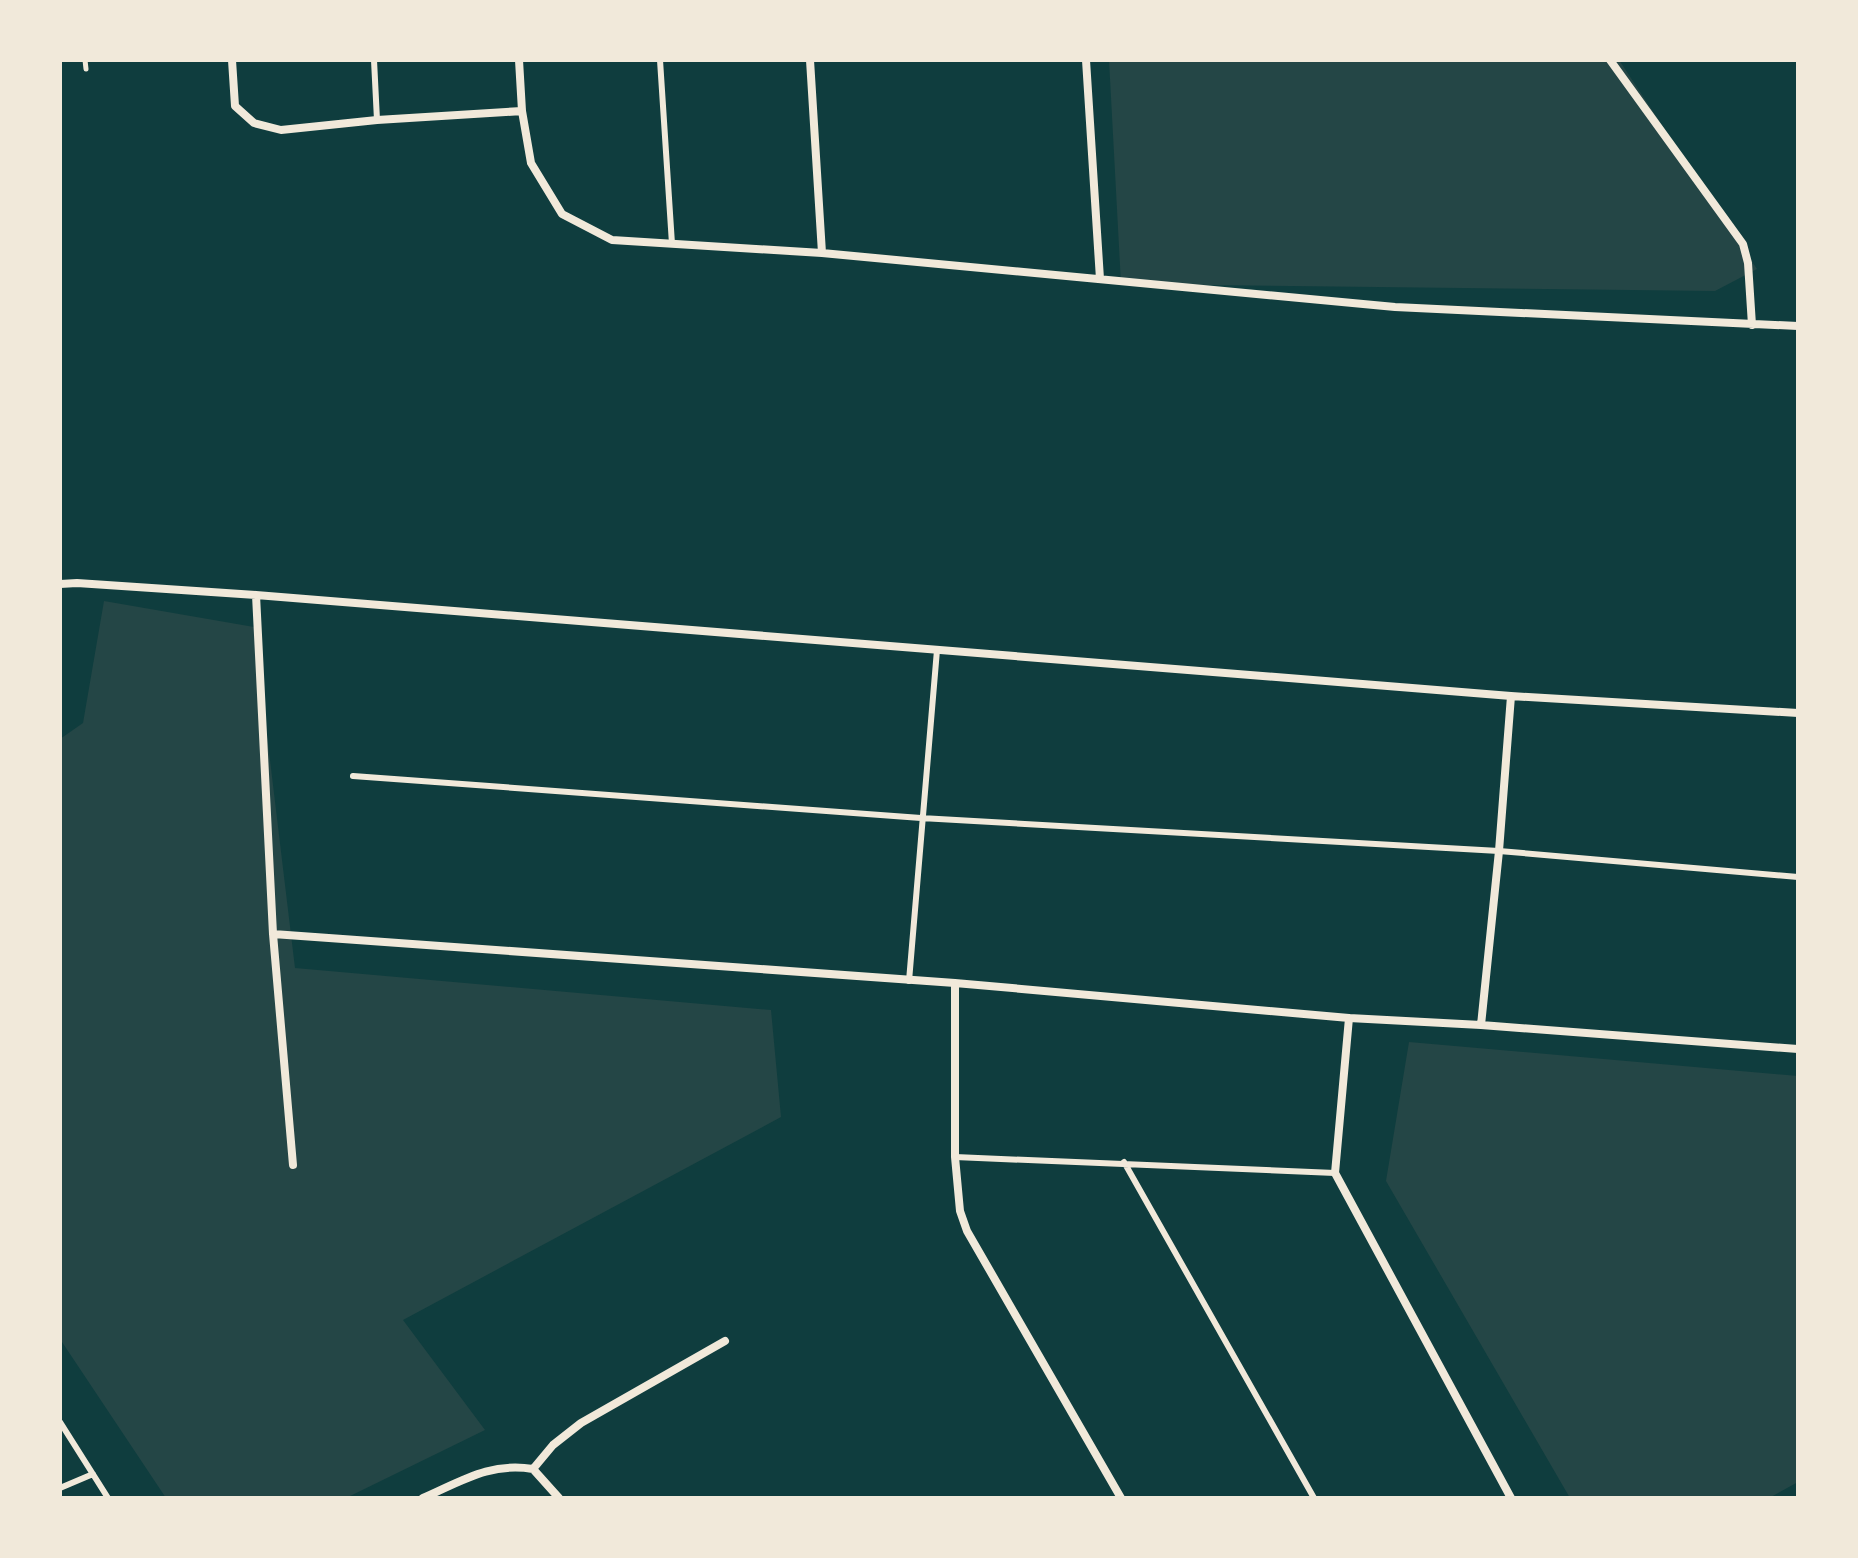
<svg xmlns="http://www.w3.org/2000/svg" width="1858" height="1558" font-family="'Times New Roman',serif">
  <rect width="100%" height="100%" fill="#0f3d3e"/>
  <!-- green -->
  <path fill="#244646" d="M 1109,60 L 1619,60 L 1757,269 L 1715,291 L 1121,284 Z
    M 104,601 L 254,627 L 295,968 L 771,1010 L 781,1117 L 403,1320 L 485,1430 L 346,1498 L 166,1498 L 60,1339 L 60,739 L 83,723 Z
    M 1409,1042 L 1798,1076 L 1798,1482 L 1769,1498 L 1570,1498 L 1386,1181 Z"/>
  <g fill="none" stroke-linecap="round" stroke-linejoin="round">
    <!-- path -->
    <path stroke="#f1e9da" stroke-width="5" d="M 85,60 L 86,69"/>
    <!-- service -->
    <path stroke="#f1e9da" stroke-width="6" d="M 374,60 L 377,120
      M 660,60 L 672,244
      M 353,776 L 921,818 L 1499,851 L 1798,877
      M 909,981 L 937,650
      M 955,1157 L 1335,1173
      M 1124,1162 L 1314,1498
      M 60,1422 L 108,1498
      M 60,1488 L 93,1474"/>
    <!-- minor -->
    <path stroke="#f1e9da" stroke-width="8" d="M 232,60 L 235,106 L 254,123 L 281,130 L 377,120 L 522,111
      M 519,60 L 522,111 L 531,163 L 562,214 L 612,240 L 822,253 L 1395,307 L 1798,326
      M 810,60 L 822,253
      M 1086,60 L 1100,279
      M 1610,60 L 1743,244 L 1748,263 L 1752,325
      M 60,584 L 77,583 L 256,595 L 1511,696 L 1798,713
      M 256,595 L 273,934 L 293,1165
      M 273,934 L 955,983 L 1349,1018 L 1481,1025 L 1798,1049
      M 955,983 L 955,1157 L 960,1211 L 967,1231 L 1121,1498
      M 1349,1018 L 1335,1173 L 1511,1498
      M 1481,1025 L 1499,851 L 1511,696
      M 533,1469 L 559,1498
      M 423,1498 C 462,1481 490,1462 533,1469 L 553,1445 L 581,1423 L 725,1341"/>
  </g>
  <!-- border -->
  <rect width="1858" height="1558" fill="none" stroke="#f1e9da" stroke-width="124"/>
</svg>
